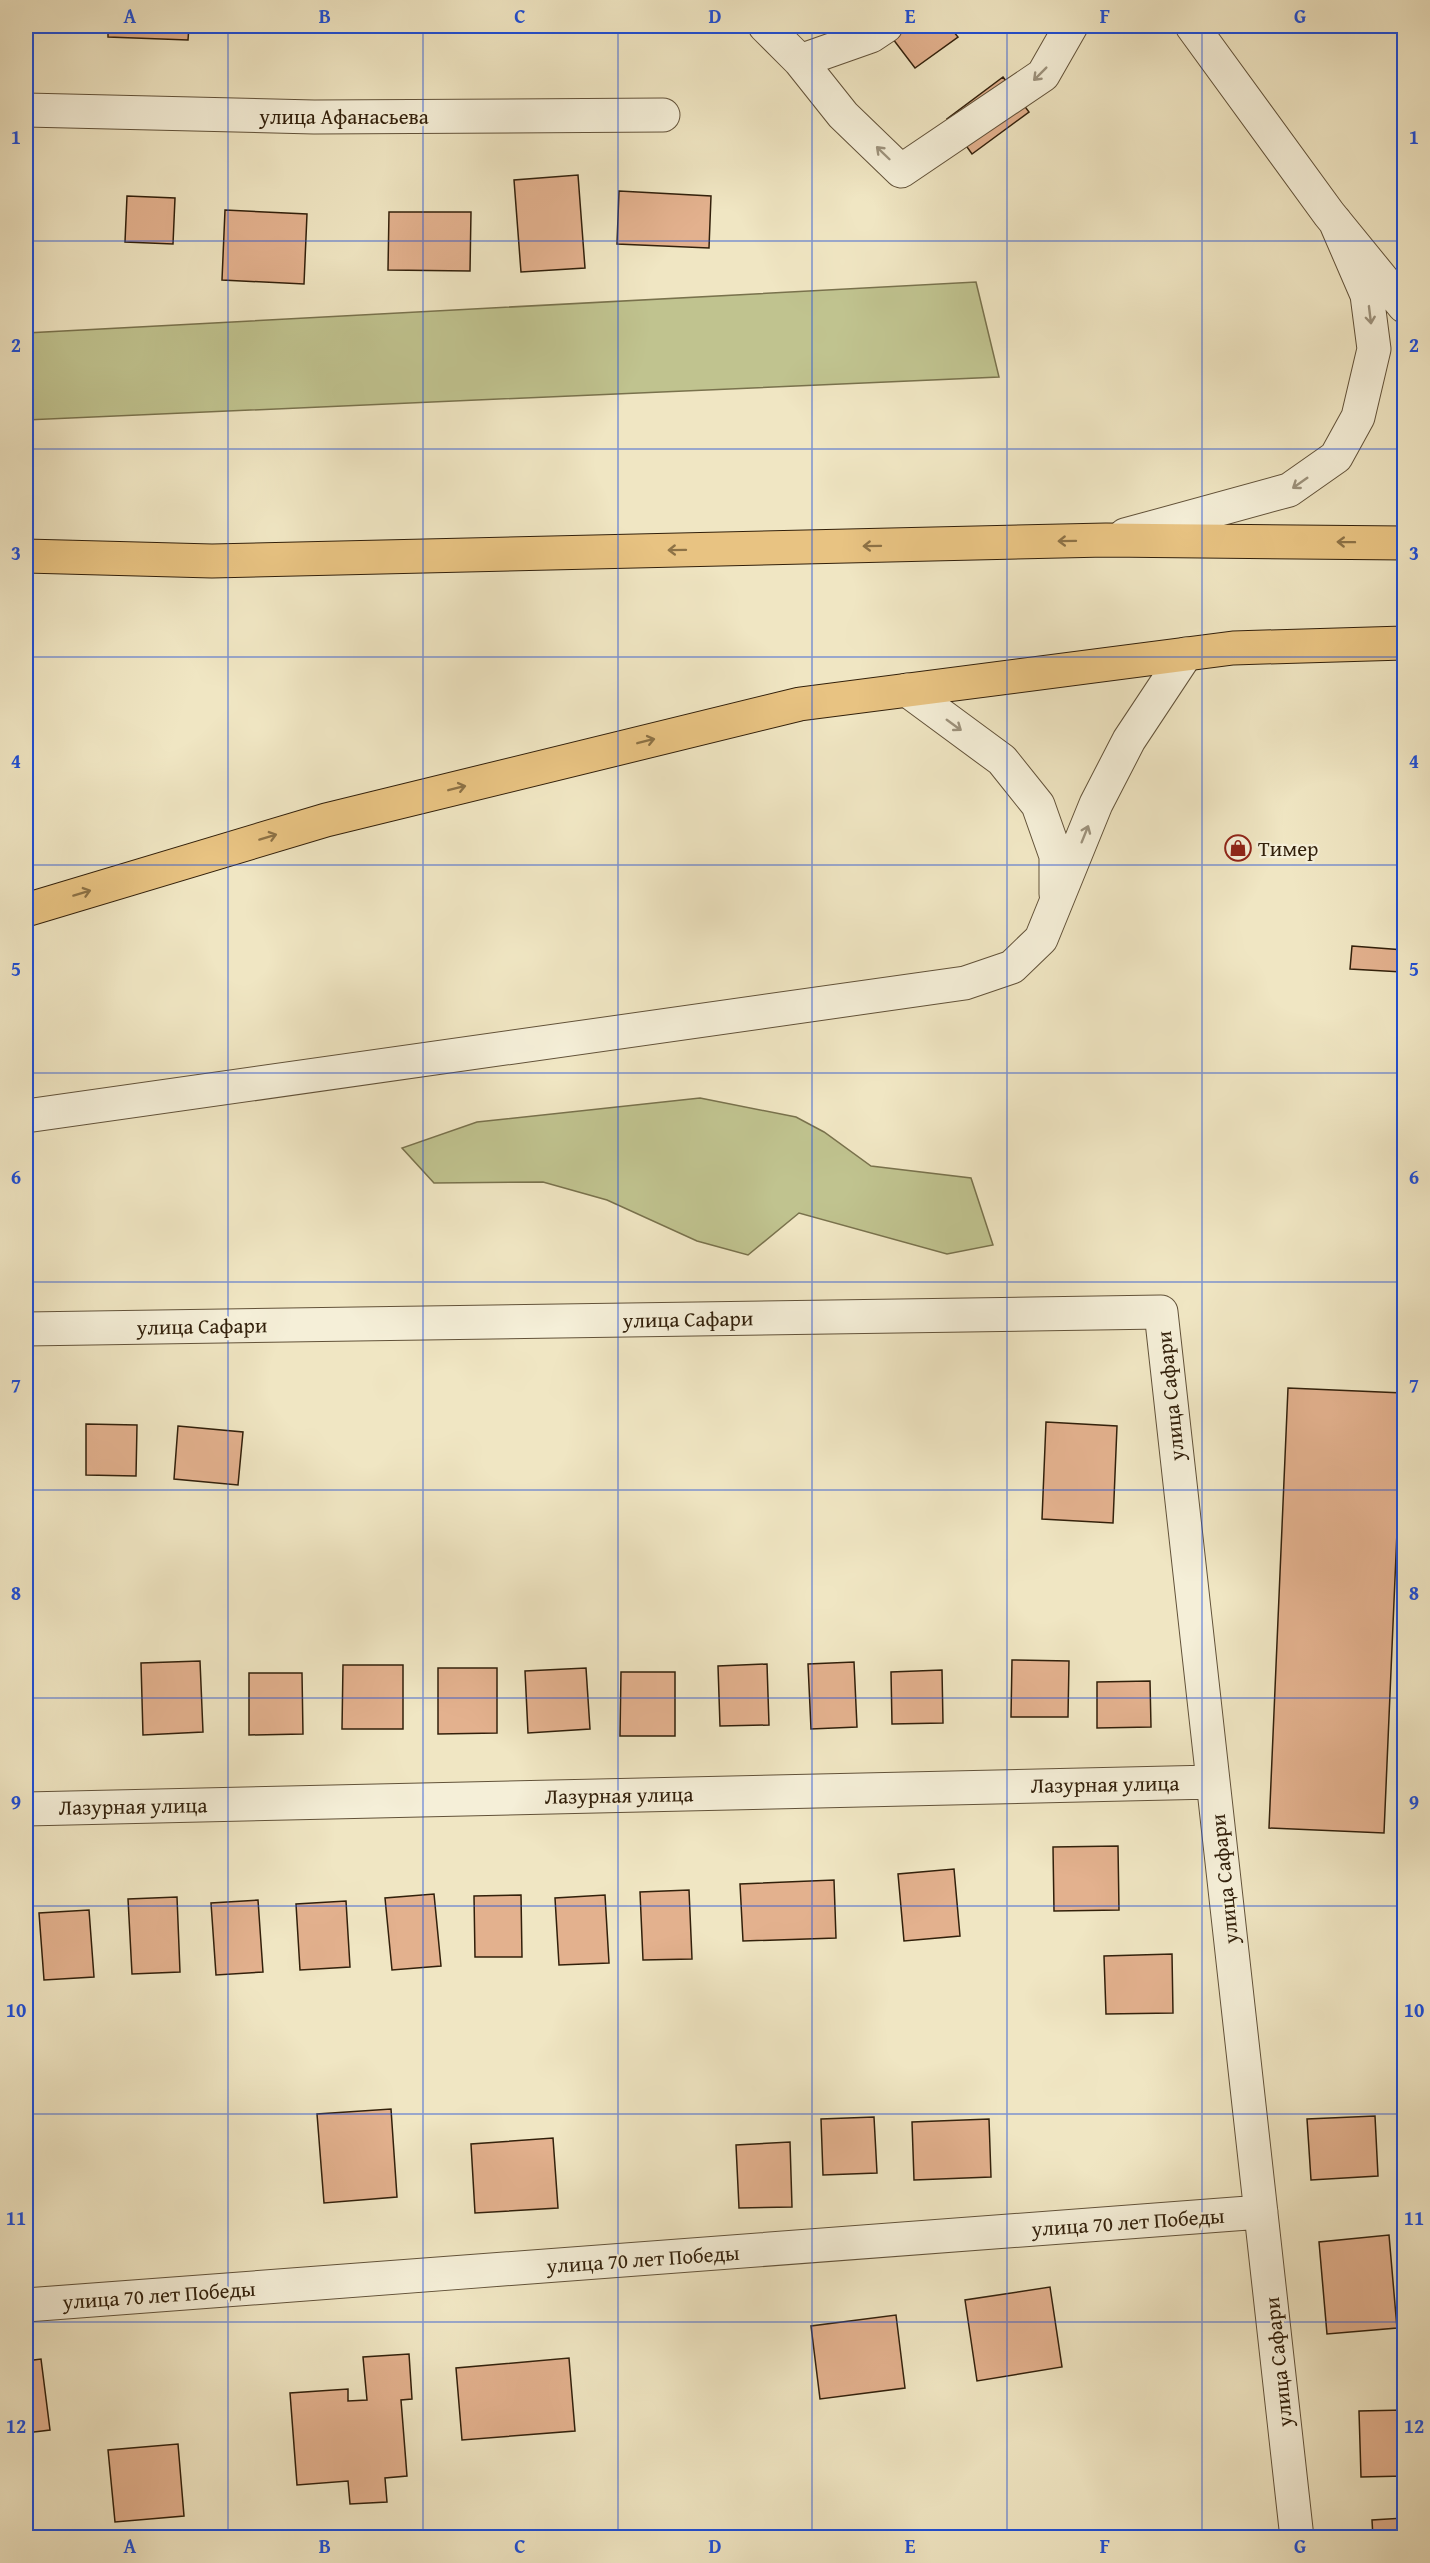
<svg xmlns="http://www.w3.org/2000/svg" width="1430" height="2563" font-family="'Gentium Book Plus',serif">
  <rect width="100%" height="100%" fill="#f0e6c3"/>
  <filter id="stains"><feTurbulence type="fractalNoise" baseFrequency=".00333" numOctaves="4"/><feColorMatrix values="0 0 0 0 .2 0 0 0 0 .09 0 0 0 0 .02 0 0 0 .5 -.17"/></filter>
  <radialGradient id="worn" r=".72"><stop offset=".6" stop-color="#630" stop-opacity="0"/><stop offset="1" stop-color="#630" stop-opacity=".3"/></radialGradient>
  <!-- green -->
  <path fill="#c0c38f" stroke="#79724d" stroke-width="1.5" d="M 976,282 L 999,377 L 26,420 L 26,333 Z
    M 700,1098 L 796,1117 L 824,1132 L 871,1166 L 971,1178 L 993,1245 L 947,1254 L 799,1213 L 748,1255 L 697,1241 L 607,1200 L 543,1182 L 434,1183 L 402,1148 L 477,1122 Z"/>
  <!-- building -->
  <path fill="#e3b18e" stroke="#32200b" stroke-width="1.5" d="M 108,26 L 189,26 L 188,40 L 108,37 Z
    M 304,26 L 364,26 L 364,29 Z
    M 439,26 L 493,26 L 493,29 Z
    M 883,26 L 949,26 L 958,37 L 915,68 Z
    M 1003,77 L 1029,112 L 972,154 L 947,119 Z
    M 578,175 L 585,268 L 521,272 L 514,180 Z
    M 619,191 L 711,196 L 709,248 L 617,244 Z
    M 127,196 L 175,198 L 173,244 L 125,242 Z
    M 225,210 L 307,214 L 304,284 L 222,280 Z
    M 389,212 L 471,212 L 470,271 L 388,270 Z
    M 1352,946 L 1404,950 L 1402,972 L 1350,969 Z
    M 1288,1388 L 1403,1393 L 1384,1833 L 1269,1828 Z
    M 26,1416 L 32,1416 L 32,1472 L 26,1472 Z
    M 1046,1422 L 1117,1426 L 1113,1523 L 1042,1519 Z
    M 86,1424 L 137,1425 L 136,1476 L 86,1475 Z
    M 178,1426 L 243,1432 L 238,1485 L 174,1479 Z
    M 1012,1660 L 1069,1661 L 1068,1717 L 1011,1717 Z
    M 200,1661 L 203,1732 L 143,1735 L 141,1663 Z
    M 854,1662 L 857,1727 L 811,1729 L 808,1664 Z
    M 767,1664 L 769,1725 L 720,1726 L 718,1666 Z
    M 343,1665 L 403,1665 L 403,1729 L 342,1729 Z
    M 438,1668 L 497,1668 L 497,1733 L 438,1734 Z
    M 586,1668 L 590,1729 L 528,1733 L 525,1671 Z
    M 942,1670 L 943,1723 L 892,1724 L 891,1672 Z
    M 621,1672 L 675,1672 L 675,1736 L 620,1736 Z
    M 249,1673 L 302,1673 L 303,1734 L 249,1735 Z
    M 1150,1681 L 1151,1727 L 1097,1728 L 1097,1682 Z
    M 1118,1846 L 1119,1910 L 1054,1911 L 1053,1847 Z
    M 954,1869 L 960,1936 L 904,1941 L 898,1874 Z
    M 834,1880 L 836,1938 L 743,1941 L 740,1884 Z
    M 689,1890 L 692,1959 L 643,1960 L 640,1892 Z
    M 434,1894 L 441,1966 L 392,1970 L 385,1898 Z
    M 521,1895 L 522,1957 L 475,1957 L 474,1896 Z
    M 605,1895 L 609,1963 L 559,1965 L 555,1898 Z
    M 177,1897 L 180,1972 L 132,1974 L 128,1899 Z
    M 258,1900 L 263,1972 L 216,1975 L 211,1903 Z
    M 346,1901 L 350,1967 L 300,1970 L 296,1904 Z
    M 89,1910 L 94,1977 L 44,1980 L 39,1913 Z
    M 1172,1954 L 1173,2013 L 1106,2014 L 1104,1956 Z
    M 391,2109 L 397,2197 L 324,2203 L 317,2114 Z
    M 1375,2116 L 1378,2176 L 1311,2180 L 1307,2119 Z
    M 874,2117 L 877,2173 L 823,2175 L 821,2119 Z
    M 989,2119 L 991,2177 L 914,2180 L 912,2122 Z
    M 553,2138 L 558,2208 L 475,2213 L 471,2144 Z
    M 790,2142 L 792,2207 L 739,2208 L 736,2145 Z
    M 1389,2235 L 1397,2328 L 1327,2334 L 1319,2242 Z
    M 1050,2287 L 1062,2367 L 977,2381 L 965,2300 Z
    M 896,2315 L 905,2388 L 820,2399 L 811,2326 Z
    M 409,2354 L 412,2399 L 401,2400 L 407,2476 L 385,2478 L 387,2502 L 350,2504 L 348,2481 L 297,2485 L 290,2393 L 348,2389 L 348,2401 L 367,2400 L 363,2357 Z
    M 569,2358 L 575,2431 L 462,2440 L 456,2368 Z
    M 41,2359 L 50,2430 L 26,2433 L 26,2361 Z
    M 1404,2410 L 1404,2476 L 1361,2477 L 1359,2411 Z
    M 178,2444 L 184,2516 L 115,2522 L 108,2450 Z
    M 1404,2518 L 1404,2538 L 1373,2538 L 1372,2520 Z"/>
  <g fill="none" stroke-linecap="round" stroke-linejoin="round">
    <!-- minor casing -->
    <g stroke="#625239" stroke-width="35">
      <path id="minor" d="M 765,26 L 800,61 L 843,115 L 901,171 L 1043,75 L 1071,26
        M 1192,26 L 1329,214 L 1404,306
        M 800,61 L 871,36 L 886,26
        M 26,110 L 314,117 L 663,115
        M 1125,535 L 1289,490 L 1336,457 L 1358,417 L 1374,349 L 1367,295 L 1335,221
        M 907,690 L 1002,760 L 1038,805 L 1056,856 L 1056,894
        M 26,1116 L 965,983 L 1012,967 L 1041,939 L 1096,804 L 1129,740 L 1186,654
        M 26,1329 L 1161,1312 L 1297,2538
        M 26,1809 L 1213,1782
        M 26,2305 L 1261,2212"/>
    </g>
    <!-- major casing -->
    <g stroke="#32200b" stroke-width="35">
      <path id="major" d="M 26,556 L 212,561 L 1106,540 L 1404,543
        M 26,910 L 326,820 L 800,704 L 1233,648 L 1404,643"/>
    </g>
    <!-- minor -->
    <use href="#minor" stroke="#f5efd8" stroke-width="33"/>
    <!-- major -->
    <use href="#major" stroke="#e8c382" stroke-width="33"/>
  </g>
  <!-- one-way arrows -->
  <defs><path id="oneway-shaft" d="M-6 0H5M1.5-3L5.5 0L1.5 3" fill="none" stroke-width="1.6" stroke-linecap="round" stroke-linejoin="round" transform="scale(1.5)"/></defs>
  <g stroke="#9d927c">
    <use href="#oneway-shaft" transform="translate(1040 74) rotate(135)"/>
    <use href="#oneway-shaft" transform="translate(883 153) rotate(-136)"/>
    <use href="#oneway-shaft" transform="translate(1370 315) rotate(83)"/>
    <use href="#oneway-shaft" transform="translate(1300 483) rotate(145)"/>
    <use href="#oneway-shaft" transform="translate(954 725) rotate(36)"/>
    <use href="#oneway-shaft" transform="translate(1085 834) rotate(-68)"/>
  </g>
  <g stroke="#8d7246">
    <use href="#oneway-shaft" transform="translate(1067 541) rotate(179)"/>
    <use href="#oneway-shaft" transform="translate(1346 542) rotate(-179)"/>
    <use href="#oneway-shaft" transform="translate(872 546) rotate(179)"/>
    <use href="#oneway-shaft" transform="translate(677 550) rotate(179)"/>
    <use href="#oneway-shaft" transform="translate(646 741) rotate(-14)"/>
    <use href="#oneway-shaft" transform="translate(457 788) rotate(-14)"/>
    <use href="#oneway-shaft" transform="translate(268 837) rotate(-17)"/>
    <use href="#oneway-shaft" transform="translate(82 893) rotate(-17)"/>
  </g>
  <!-- grid -->
  <path fill="none" stroke="#1d4ed8" stroke-width="1.5" stroke-opacity="0.55" d="M 228,26 L 228,2538M 423,26 L 423,2538M 618,26 L 618,2538M 812,26 L 812,2538M 1007,26 L 1007,2538M 1202,26 L 1202,2538M 26,241 L 1404,241M 26,449 L 1404,449M 26,657 L 1404,657M 26,865 L 1404,865M 26,1073 L 1404,1073M 26,1282 L 1404,1282M 26,1490 L 1404,1490M 26,1698 L 1404,1698M 26,1906 L 1404,1906M 26,2114 L 1404,2114M 26,2322 L 1404,2322"/>
  <!-- icons -->
  <defs>
    <g id="shop-ring" transform="scale(1.35)"><circle r="9.5" fill="#f5efd8" stroke="#8f2418" stroke-width="1.5"/><path d="M-5-2.5h2.3a2.7 3.5 0 0 1 5.4 0H5L5.5 6h-11ZM-1.5-2.5h3a1.5 2.3 0 0 0-3 0Z" fill="#8f2418"/></g>
  </defs>
  <g fill-rule="evenodd">
    <use href="#shop-ring" x="1238" y="848"/>
  </g>
  <g text-anchor="middle" dominant-baseline="central" stroke-width="4.5" stroke-linejoin="round" paint-order="stroke">
    <!-- street labels -->
    <g font-size="21" fill="#32200b" stroke="#f5efd8">
      <text x="344" y="116">улица Афанасьева</text>
      <text transform="translate(688 1319) rotate(-1)">улица Сафари</text>
      <text transform="translate(202 1326) rotate(-1)">улица Сафари</text>
      <text transform="translate(1170 1396) rotate(-96)">улица Сафари</text>
      <text transform="translate(1105 1784) rotate(-1)">Лазурная улица</text>
      <text transform="translate(619 1795) rotate(-1)">Лазурная улица</text>
      <text transform="translate(133 1806) rotate(-1)">Лазурная улица</text>
      <text transform="translate(1224 1879) rotate(-96)">улица Сафари</text>
      <text transform="translate(1128 2222) rotate(-4)">улица 70 лет Победы</text>
      <text transform="translate(643 2259) rotate(-4)">улица 70 лет Победы</text>
      <text transform="translate(159 2295) rotate(-4)">улица 70 лет Победы</text>
      <text transform="translate(1278 2362) rotate(-96)">улица Сафари</text>
    </g>
    <!-- poi labels -->
    <g font-size="21" fill="#32200b" stroke="#f5efd8" text-anchor="start">
      <text x="1258" y="848">Тимер</text>
    </g>
  </g>
  <!-- margin -->
  <rect width="1430" height="2563" fill="none" stroke="#f0e6c3" stroke-width="66"/>
  <rect x="33" y="33" width="1364" height="2497" fill="none" stroke="#1d4ed8" stroke-width="2"/>
  <g font-size="20" text-anchor="middle" font-weight="bold" fill="#1d4ed8">
    <text x="130" y="23">A</text>
    <text x="325" y="23">B</text>
    <text x="520" y="23">C</text>
    <text x="715" y="23">D</text>
    <text x="910" y="23">E</text>
    <text x="1105" y="23">F</text>
    <text x="1300" y="23">G</text>
    <text x="16" y="144">1</text>
    <text x="1414" y="144">1</text>
    <text x="16" y="352">2</text>
    <text x="1414" y="352">2</text>
    <text x="16" y="560">3</text>
    <text x="1414" y="560">3</text>
    <text x="16" y="768">4</text>
    <text x="1414" y="768">4</text>
    <text x="16" y="976">5</text>
    <text x="1414" y="976">5</text>
    <text x="16" y="1184">6</text>
    <text x="1414" y="1184">6</text>
    <text x="16" y="1392">7</text>
    <text x="1414" y="1392">7</text>
    <text x="16" y="1600">8</text>
    <text x="1414" y="1600">8</text>
    <text x="16" y="1809">9</text>
    <text x="1414" y="1809">9</text>
    <text x="16" y="2017">10</text>
    <text x="1414" y="2017">10</text>
    <text x="16" y="2225">11</text>
    <text x="1414" y="2225">11</text>
    <text x="16" y="2433">12</text>
    <text x="1414" y="2433">12</text>
    <text x="130" y="2553">A</text>
    <text x="325" y="2553">B</text>
    <text x="520" y="2553">C</text>
    <text x="715" y="2553">D</text>
    <text x="910" y="2553">E</text>
    <text x="1105" y="2553">F</text>
    <text x="1300" y="2553">G</text>
  </g>
  <rect width="100%" height="100%" filter="url(#stains)"/>
  <rect width="100%" height="100%" fill="url(#worn)"/>
</svg>
